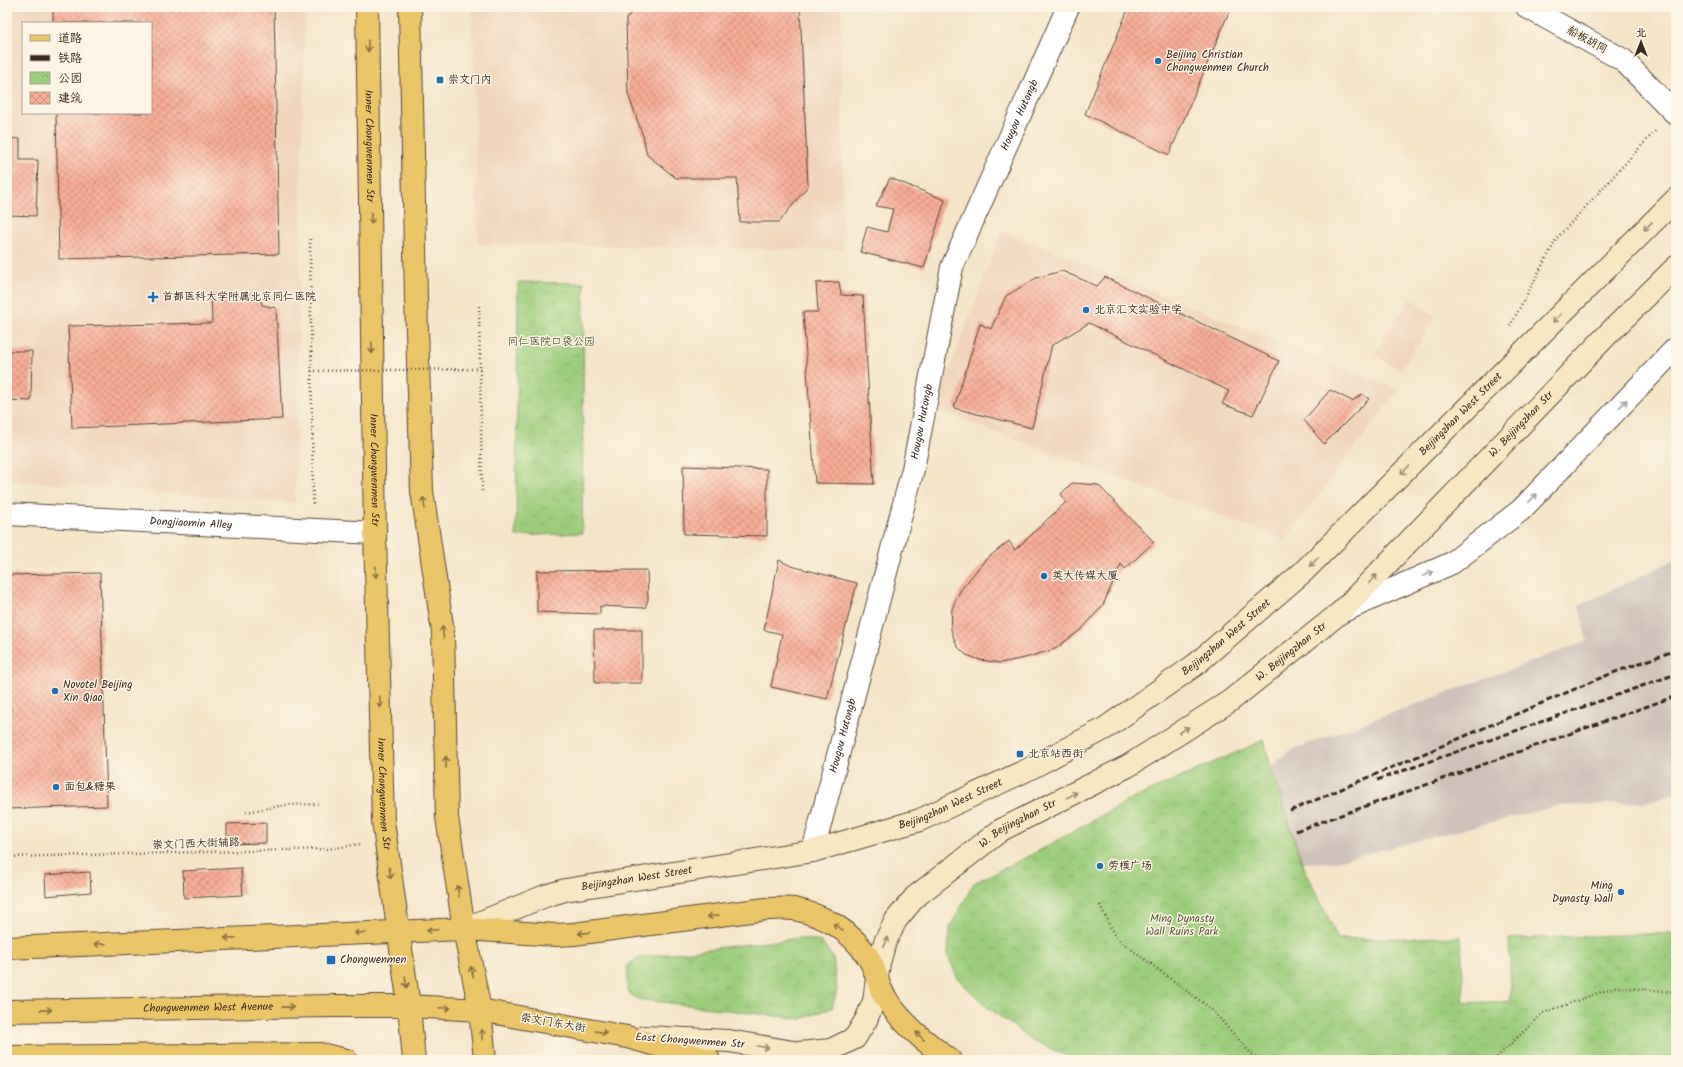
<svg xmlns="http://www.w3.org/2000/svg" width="1683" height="1067" font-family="Kalam,'LXGW WenKai TC',sans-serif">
  <defs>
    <pattern id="grass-tufts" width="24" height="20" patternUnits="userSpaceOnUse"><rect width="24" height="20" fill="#9ccd7c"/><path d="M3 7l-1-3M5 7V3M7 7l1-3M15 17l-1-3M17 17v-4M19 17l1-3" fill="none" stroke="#87b06b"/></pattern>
    <pattern id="park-crowns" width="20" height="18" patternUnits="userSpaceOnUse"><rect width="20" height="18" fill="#9ccd7c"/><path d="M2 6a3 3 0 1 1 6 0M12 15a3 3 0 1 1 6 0" fill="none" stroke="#87b06b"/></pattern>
    <pattern id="building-cross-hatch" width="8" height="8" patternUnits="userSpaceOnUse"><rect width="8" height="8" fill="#f8ad98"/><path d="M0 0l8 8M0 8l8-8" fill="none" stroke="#ca8d7b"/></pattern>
  </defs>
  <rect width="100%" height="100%" fill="#fcf5e5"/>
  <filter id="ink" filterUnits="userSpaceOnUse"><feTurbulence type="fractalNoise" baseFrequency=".025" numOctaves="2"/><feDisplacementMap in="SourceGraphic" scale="8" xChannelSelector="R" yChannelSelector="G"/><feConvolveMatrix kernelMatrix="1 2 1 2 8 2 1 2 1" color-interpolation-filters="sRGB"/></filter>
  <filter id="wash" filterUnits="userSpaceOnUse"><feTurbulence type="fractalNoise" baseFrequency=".012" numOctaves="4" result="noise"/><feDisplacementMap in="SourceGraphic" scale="16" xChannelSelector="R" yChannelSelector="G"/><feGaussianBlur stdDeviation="0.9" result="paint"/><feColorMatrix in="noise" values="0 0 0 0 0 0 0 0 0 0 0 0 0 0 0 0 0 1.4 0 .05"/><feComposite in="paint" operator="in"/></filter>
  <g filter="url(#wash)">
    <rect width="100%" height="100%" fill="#f4e5c9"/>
    <!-- built -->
    <path fill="#f0d5bc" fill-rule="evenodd" d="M 7,7 L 305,7 L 295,503 L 7,480 ZM 23,23 L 151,23 L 151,113 L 23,113 Z
      M 472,7 L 841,7 L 843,250 L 478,244 Z
      M 1002,231 L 1398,390 L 1285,540 L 935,409 Z
      M 1410,299 L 1436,316 L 1400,371 L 1374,354 Z"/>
    <!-- industrial -->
    <path fill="#cec1b9" d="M 1676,559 L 1676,793 L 1646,802 L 1557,806 L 1332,862 L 1302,863 L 1271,767 L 1291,750 L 1587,641 L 1579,606 Z"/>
    <!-- grass -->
    <path fill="url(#grass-tufts)" stroke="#6c7c4d" d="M 800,938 L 821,942 L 833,958 L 837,990 L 832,1008 L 801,1019 L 637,999 L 627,991 L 628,964 L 641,957 Z"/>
    <!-- park -->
    <path fill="url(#park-crowns)" stroke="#6c7c4d" d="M 518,282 L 584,283 L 582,533 L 516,536 Z
      M 1264,740 L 1271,767 L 1302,863 L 1338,939 L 1461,937 L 1464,1003 L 1511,1001 L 1509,939 L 1676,933 L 1676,1060 L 1076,1060 L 1032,1040 L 986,1006 L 958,979 L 948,956 L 950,927 L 974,883 L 1033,854 L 1126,802 Z"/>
    <g id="blocks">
      <!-- building -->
      <path fill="url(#building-cross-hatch)" d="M 53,7 L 274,7 L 279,254 L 59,259 L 56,113 L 151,113 L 151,23 L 53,23 Z
        M 636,7 L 800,7 L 808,186 L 779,222 L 740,222 L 737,178 L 676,178 L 647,155 L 643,136 L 628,94 L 626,19 Z
        M 1129,7 L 1231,7 L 1169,155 L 1085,114 Z
        M 7,138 L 20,139 L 20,160 L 38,160 L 36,216 L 7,215 Z
        M 890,178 L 945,200 L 924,268 L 860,252 L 867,227 L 887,232 L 893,209 L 876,206 Z
        M 1062,271 L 1097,286 L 1105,277 L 1279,361 L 1253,415 L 1222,404 L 1229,391 L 1089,323 L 1052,345 L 1032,428 L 954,408 L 980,324 L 991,329 L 1006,296 L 1036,278 Z
        M 839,282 L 841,295 L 863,296 L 874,484 L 815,483 L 803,312 L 818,312 L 816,283 Z
        M 259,294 L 262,305 L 276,308 L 282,419 L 72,428 L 68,326 L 212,323 L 211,295 Z
        M 7,351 L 32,351 L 31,401 L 7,400 Z
        M 1330,390 L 1352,401 L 1362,394 L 1369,399 L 1324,444 L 1304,420 Z
        M 683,466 L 767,469 L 767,536 L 684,534 Z
        M 1072,483 L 1098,485 L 1154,542 L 1125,569 L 1121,564 L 1103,605 L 1083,628 L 1055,649 L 1025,658 L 1000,663 L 980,660 L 966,655 L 957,646 L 951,630 L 952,609 L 960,591 L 985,560 L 1009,541 L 1015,550 L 1066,502 L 1061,494 Z
        M 779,560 L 791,566 L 857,583 L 827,699 L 771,687 L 782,634 L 764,630 Z
        M 647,570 L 648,600 L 645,608 L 600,606 L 600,614 L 537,612 L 537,571 Z
        M 100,573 L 107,806 L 7,809 L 7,575 Z
        M 594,630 L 642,630 L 642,683 L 595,683 Z
        M 266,823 L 266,843 L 227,844 L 227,824 Z
        M 241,868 L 243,895 L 184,898 L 183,871 Z
        M 90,872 L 91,892 L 46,896 L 45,875 Z"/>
    </g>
  </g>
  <g filter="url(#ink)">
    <use href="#blocks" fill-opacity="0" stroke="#574638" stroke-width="1"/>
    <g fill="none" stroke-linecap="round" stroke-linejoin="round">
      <!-- minor casing -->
      <g stroke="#574638" stroke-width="24">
        <g id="minor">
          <path d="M 1527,7 L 1623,60 L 1676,114"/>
          <path id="s1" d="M 7,514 L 375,533"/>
          <path id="s2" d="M 813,851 L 913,469 L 952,267 L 1068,7"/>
        </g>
      </g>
      <!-- tertiary casing -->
      <g stroke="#574638" stroke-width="24">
        <path id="tertiary" d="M 1341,612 L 1452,563 L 1521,510 L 1676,348"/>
      </g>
      <!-- secondary casing -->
      <g stroke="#574638" stroke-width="24">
        <g id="secondary">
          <path id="s3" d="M 464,929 L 545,896 L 565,890 L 813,851 L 920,820 L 1029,769 L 1104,729 L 1195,665 L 1303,572 L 1676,199"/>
          <path id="s4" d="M 644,1037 L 729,1041 L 799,1053 L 831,1050 L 855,1038 L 866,1020 L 874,1001 L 879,963 L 885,942 L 896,920 L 915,897 L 1001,830 L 1128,766 L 1230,701 L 1341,612 L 1610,332 L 1676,267"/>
        </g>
      </g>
      <!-- primary casing -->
      <g stroke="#574638" stroke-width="24">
        <g id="primary">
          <path id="s5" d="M 367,7 L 375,533 L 383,821 L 409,1006 L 414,1060"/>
          <path d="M 410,7 L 416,298 L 422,491 L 443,632 L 447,817 L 464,929 L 480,1010 L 485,1060"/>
          <path d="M 7,948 L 464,929 L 556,935 L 574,934 L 766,909 C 775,909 785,908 794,909 C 824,915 851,931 868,957 C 876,969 877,985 885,997 C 900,1022 926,1043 950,1060"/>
          <path id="s6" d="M 7,1011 L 334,1006 L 409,1006 L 480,1010 L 627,1037 L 709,1060"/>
          <path d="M 7,1057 L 320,1054 L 346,1060"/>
        </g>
      </g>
      <!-- path -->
      <path stroke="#574638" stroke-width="2.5" stroke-dasharray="1 3" stroke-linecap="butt" d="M 310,239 L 313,504
        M 479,306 L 482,493
        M 1510,326 L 1557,238 L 1655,131
        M 246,812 L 285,805 L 318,804
        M 7,857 L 328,849 L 361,844
        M 1100,905 L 1116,938 L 1210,1008 L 1257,1060
        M 1494,1060 L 1543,1013 L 1615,987 L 1676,992"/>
      <!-- minor -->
      <use href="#minor" stroke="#fff" stroke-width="22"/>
      <!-- tertiary -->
      <use href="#tertiary" stroke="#fff" stroke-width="22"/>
      <!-- secondary -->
      <use href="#secondary" stroke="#f7e8c3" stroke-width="22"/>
      <!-- primary -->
      <use href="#primary" stroke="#ebc669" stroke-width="22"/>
      <!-- rail -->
      <path stroke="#3b2a1e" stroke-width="3" stroke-dasharray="6 3" stroke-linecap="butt" d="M 1377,780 L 1676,674
        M 1290,811 L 1610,674 L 1676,650
        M 1296,831 L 1676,696"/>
      <!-- path-bridge -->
      <path stroke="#574638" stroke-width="2.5" stroke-dasharray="1 3" stroke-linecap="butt" d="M 311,371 L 480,369"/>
    </g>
    <!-- one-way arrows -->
    <defs><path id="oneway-shaft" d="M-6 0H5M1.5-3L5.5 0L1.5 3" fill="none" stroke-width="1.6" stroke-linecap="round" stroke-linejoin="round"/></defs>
    <g stroke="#8a7040">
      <use href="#oneway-shaft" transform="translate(368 46) rotate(89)"/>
      <use href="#oneway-shaft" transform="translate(371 218) rotate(89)"/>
      <use href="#oneway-shaft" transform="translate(372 348) rotate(89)"/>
      <use href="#oneway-shaft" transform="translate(424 503) rotate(-99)"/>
      <use href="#oneway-shaft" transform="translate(376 572) rotate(88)"/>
      <use href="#oneway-shaft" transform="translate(443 632) rotate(-95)"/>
      <use href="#oneway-shaft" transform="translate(380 702) rotate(88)"/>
      <use href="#oneway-shaft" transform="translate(446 762) rotate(-91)"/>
      <use href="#oneway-shaft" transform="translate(390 873) rotate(81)"/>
      <use href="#oneway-shaft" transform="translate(458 891) rotate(-99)"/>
      <use href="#oneway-shaft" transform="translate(713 916) rotate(172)"/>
      <use href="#oneway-shaft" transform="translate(838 927) rotate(-146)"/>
      <use href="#oneway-shaft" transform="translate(432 930) rotate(178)"/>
      <use href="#oneway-shaft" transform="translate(360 933) rotate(178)"/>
      <use href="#oneway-shaft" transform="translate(584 933) rotate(173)"/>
      <use href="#oneway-shaft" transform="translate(230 938) rotate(178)"/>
      <use href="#oneway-shaft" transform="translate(100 944) rotate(178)"/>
      <use href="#oneway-shaft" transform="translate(472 972) rotate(-101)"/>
      <use href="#oneway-shaft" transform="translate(406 982) rotate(82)"/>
      <use href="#oneway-shaft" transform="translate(288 1007) rotate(-1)"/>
      <use href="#oneway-shaft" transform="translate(445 1008) rotate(3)"/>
      <use href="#oneway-shaft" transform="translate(46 1010) rotate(-1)"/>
      <use href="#oneway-shaft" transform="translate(601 1032) rotate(10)"/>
      <use href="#oneway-shaft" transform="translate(482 1035) rotate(-96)"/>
      <use href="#oneway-shaft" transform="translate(920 1036) rotate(-135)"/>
    </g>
    <g stroke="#998970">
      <use href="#oneway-shaft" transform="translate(1648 226) rotate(135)"/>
      <use href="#oneway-shaft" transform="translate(1557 318) rotate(135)"/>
      <use href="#oneway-shaft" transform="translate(1405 470) rotate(135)"/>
      <use href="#oneway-shaft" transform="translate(1314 562) rotate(135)"/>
      <use href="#oneway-shaft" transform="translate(1373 579) rotate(-46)"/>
      <use href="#oneway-shaft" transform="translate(1184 730) rotate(-33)"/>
      <use href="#oneway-shaft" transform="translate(1072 795) rotate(-27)"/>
      <use href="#oneway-shaft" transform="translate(886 942) rotate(-68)"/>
      <use href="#oneway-shaft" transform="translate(763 1047) rotate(10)"/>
    </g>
    <g stroke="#a79f9a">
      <use href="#oneway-shaft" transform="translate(1623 404) rotate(-46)"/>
      <use href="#oneway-shaft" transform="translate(1533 498) rotate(-46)"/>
      <use href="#oneway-shaft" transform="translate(1428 574) rotate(-24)"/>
    </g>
  </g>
  <!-- markers -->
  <g fill="#1f6fb2" stroke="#fcf5e5" stroke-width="1.5">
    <circle cx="1158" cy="61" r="4"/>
    <rect x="436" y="76" width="8" height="8" rx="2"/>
    <path d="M151 291h4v4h4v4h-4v4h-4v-4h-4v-4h4z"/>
    <circle cx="1086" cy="310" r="4"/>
    <circle cx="1044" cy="576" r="4"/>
    <circle cx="55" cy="691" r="4"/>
    <rect x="1016" y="750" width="8" height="8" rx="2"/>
    <circle cx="56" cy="787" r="4"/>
    <circle cx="1100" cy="866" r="4"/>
    <circle cx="1621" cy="892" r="4"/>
    <rect x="326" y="955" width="10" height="10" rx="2"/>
  </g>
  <g text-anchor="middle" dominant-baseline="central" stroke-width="3" stroke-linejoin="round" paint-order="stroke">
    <!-- street labels -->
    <g font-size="11" fill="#3b2a1e" stroke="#fcf5e5">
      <text transform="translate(1587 40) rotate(29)">船板胡同</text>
      <text stroke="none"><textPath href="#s2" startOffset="767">Hougou Hutongb</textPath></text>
      <text stroke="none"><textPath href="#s5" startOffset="139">Inner Chongwenmen Str</textPath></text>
      <text stroke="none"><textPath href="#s3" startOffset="1153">Beijingzhan West Street</textPath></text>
      <text stroke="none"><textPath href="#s2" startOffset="443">Hougou Hutongb</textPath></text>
      <text stroke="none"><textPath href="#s4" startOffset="1146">W. Beijingzhan Str</textPath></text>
      <text stroke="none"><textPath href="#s5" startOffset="463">Inner Chongwenmen Str</textPath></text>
      <text stroke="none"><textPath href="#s1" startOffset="184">Dongjiaomin Alley</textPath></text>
      <text stroke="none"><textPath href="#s3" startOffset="829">Beijingzhan West Street</textPath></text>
      <text stroke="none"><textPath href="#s4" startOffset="822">W. Beijingzhan Str</textPath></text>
      <text stroke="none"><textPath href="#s2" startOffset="119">Hougou Hutongb</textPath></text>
      <text stroke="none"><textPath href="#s5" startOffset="787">Inner Chongwenmen Str</textPath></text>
      <text stroke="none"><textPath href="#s3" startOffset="505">Beijingzhan West Street</textPath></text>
      <text stroke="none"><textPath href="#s4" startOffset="498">W. Beijingzhan Str</textPath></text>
      <text transform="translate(196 844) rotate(-2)">崇文门西大街辅路</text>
      <text stroke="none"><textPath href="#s3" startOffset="181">Beijingzhan West Street</textPath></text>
      <text stroke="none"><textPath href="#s6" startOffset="201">Chongwenmen West Avenue</textPath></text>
      <text transform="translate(553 1023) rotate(10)">崇文门东大街</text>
      <text transform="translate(690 1041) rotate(4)">East Chongwenmen Str</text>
    </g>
    <!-- poi labels -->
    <g font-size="11" fill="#3b2a1e" stroke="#fcf5e5" text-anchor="start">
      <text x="1166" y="55">Beijing Christian<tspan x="1166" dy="13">Chongwenmen Church</tspan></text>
      <text x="448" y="80">崇文门内</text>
      <text x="162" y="297">首都医科大学附属北京同仁医院</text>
      <text x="1094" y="310">北京汇文实验中学</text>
      <text x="1052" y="576">英大传媒大厦</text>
      <text x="63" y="685">Novotel Beijing<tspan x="63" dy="13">Xin Qiao</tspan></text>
      <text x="1028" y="754">北京站西街</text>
      <text x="64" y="787">面包&amp;糖果</text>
      <text x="1108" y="866">劳模广场</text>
      <text x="1613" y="886" text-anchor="end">Ming<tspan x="1613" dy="13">Dynasty Wall</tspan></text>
      <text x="340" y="960">Chongwenmen</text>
    </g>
    <!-- park labels -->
    <g font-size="11" fill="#585b3a" stroke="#fcf5e5">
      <text x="551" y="342">同仁医院口袋公园</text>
      <text x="1182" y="919">Ming Dynasty<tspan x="1182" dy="13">Wall Ruins Park</tspan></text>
    </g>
  </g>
  <!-- margin -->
  <rect width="1683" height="1067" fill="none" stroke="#fcf5e5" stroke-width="24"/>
  <!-- legend -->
  <rect x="22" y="22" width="130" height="92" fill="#fcf5e5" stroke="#afa495"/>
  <rect x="30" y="35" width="20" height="6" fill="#ebc669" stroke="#afa495"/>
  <text x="58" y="42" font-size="12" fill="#3b2a1e">道路</text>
  <rect x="30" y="55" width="20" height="6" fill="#3b2a1e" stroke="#afa495"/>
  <text x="58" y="62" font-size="12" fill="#3b2a1e">铁路</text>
  <rect x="30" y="72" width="20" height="12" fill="url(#park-crowns)" stroke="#afa495"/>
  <text x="58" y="82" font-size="12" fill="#3b2a1e">公园</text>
  <rect x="30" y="92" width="20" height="12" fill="url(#building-cross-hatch)" stroke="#afa495"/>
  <text x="58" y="102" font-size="12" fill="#3b2a1e">建筑</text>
  <!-- north arrow -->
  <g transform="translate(1641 42)" stroke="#fcf5e5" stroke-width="3" paint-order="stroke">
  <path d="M0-3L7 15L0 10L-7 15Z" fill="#3b2a1e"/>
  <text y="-6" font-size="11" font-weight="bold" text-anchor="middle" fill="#3b2a1e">北</text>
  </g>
</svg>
